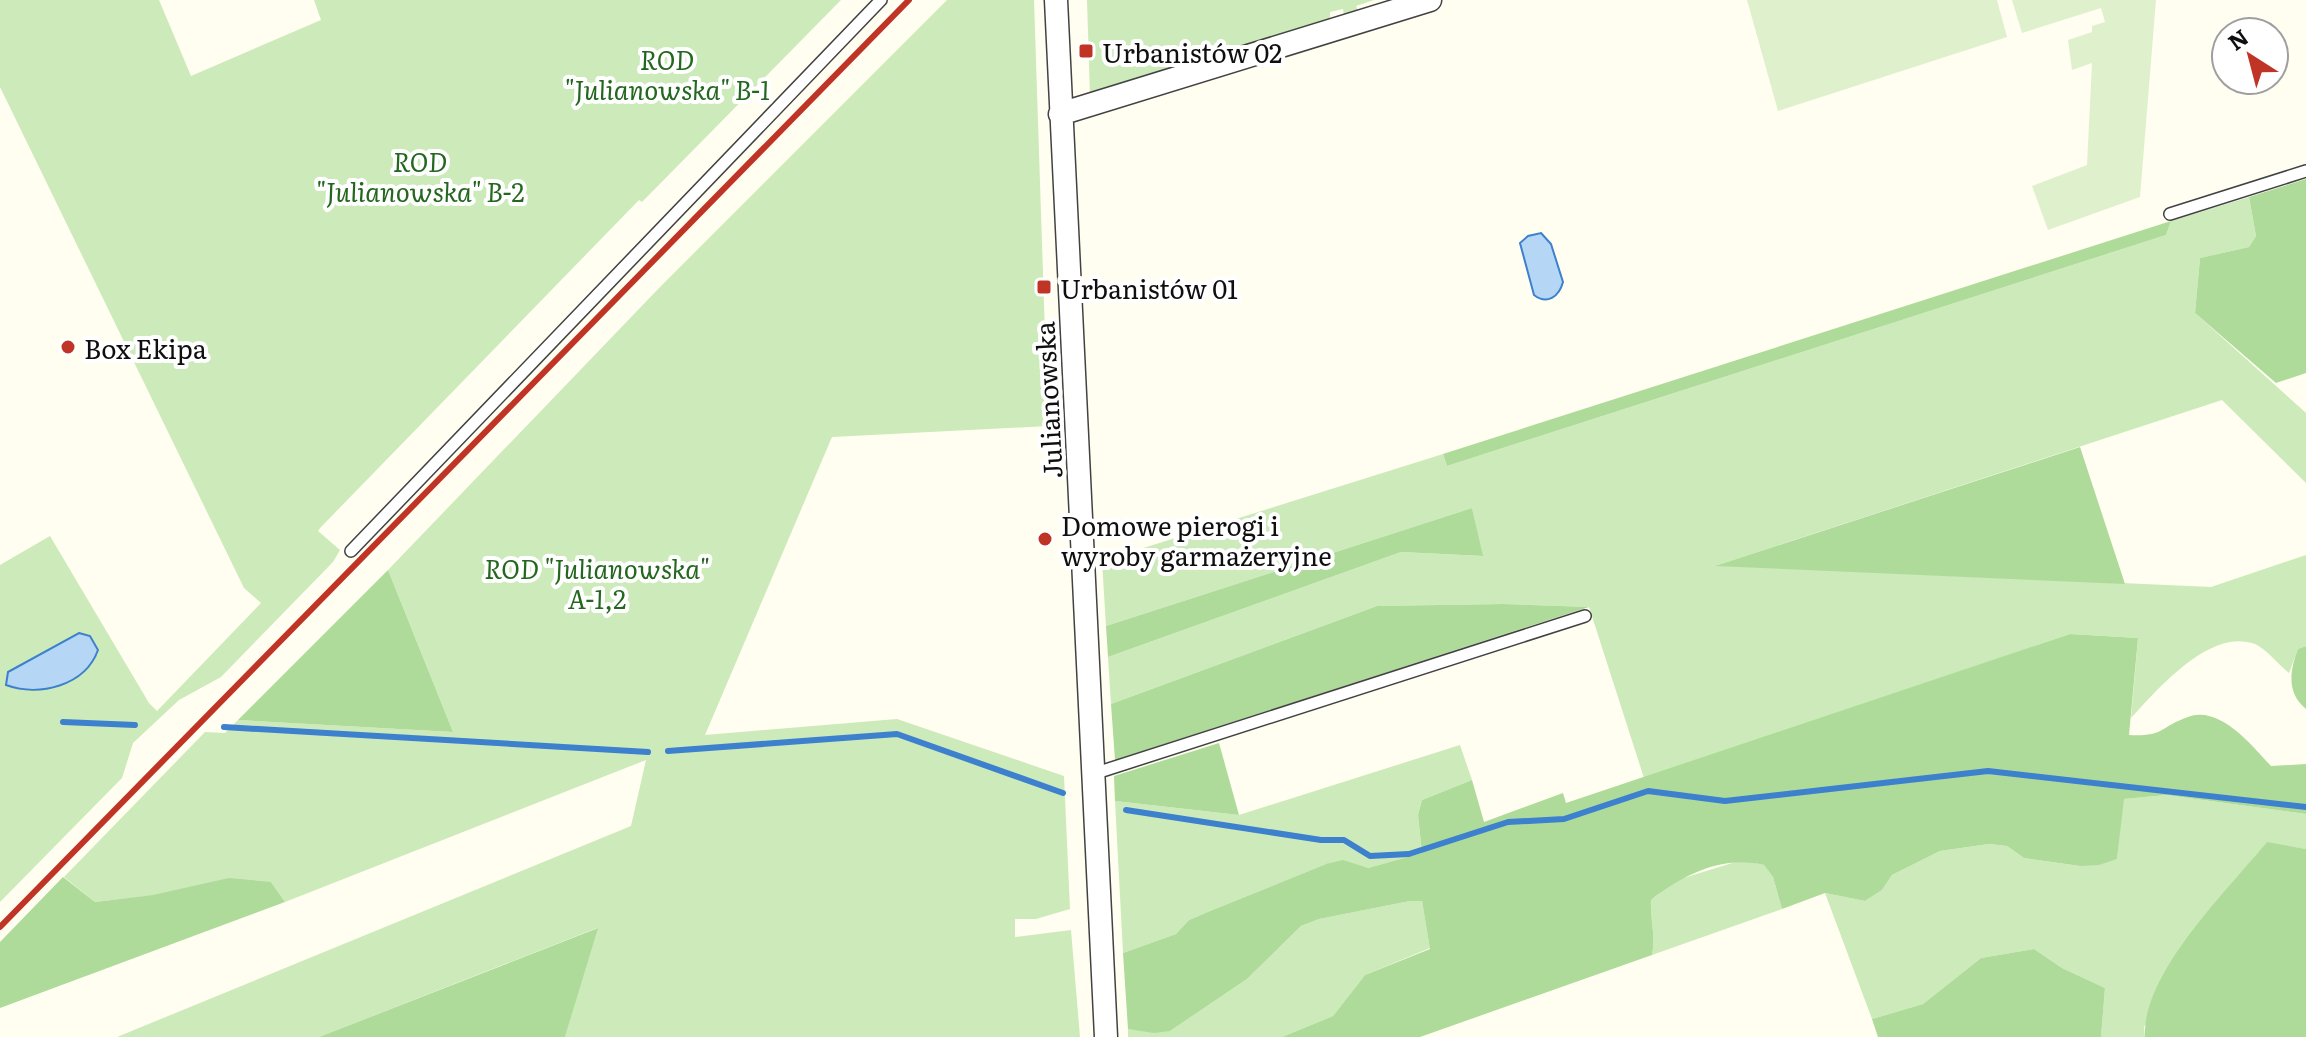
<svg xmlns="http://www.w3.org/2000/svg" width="2306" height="1037" font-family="Literata,serif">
  <rect width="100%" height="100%" fill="#fffef1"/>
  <!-- green -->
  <path fill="#cdeaba" d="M 0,0 L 159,0 L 191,76 L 321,20 L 314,0 L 841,0 L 642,202 L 639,200 L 321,527 L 318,531 L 340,550 L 333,562 L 221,677 L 179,700 L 133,743 L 122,778 L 0,902 L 0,565 L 50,536 L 149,703 L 157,711 L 261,603 L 244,588 L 0,87 Z
    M 947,0 L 1034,0 L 1048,426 L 832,437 L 705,735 L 897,719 L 1064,776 L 1070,909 L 1036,919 L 1015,919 L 1015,937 L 1071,930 L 1080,1037 L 565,1037 L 597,928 L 319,1037 L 117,1037 L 631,826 L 646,760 L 285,902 L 271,882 L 95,902 L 64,877 L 205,732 L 225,733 L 238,720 L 453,732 L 388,570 L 661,286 Z
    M 1087,0 L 1374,0 L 1356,6 L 1358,11 L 1344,16 L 1343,9 L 1330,12 L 1330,20 L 1090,96 Z
    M 2249,197 L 2256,236 L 2249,247 L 2200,258 L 2195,313 L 2306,413 L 2306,483 L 2222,400 L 1718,565 L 2211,587 L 2306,555 L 2306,646 L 2298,649 L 2289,673 C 2279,665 2266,649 2255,644 C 2210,627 2157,690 2131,718 L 2138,638 L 2070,634 L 1644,778 L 1589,607 L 1503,604 L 1377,606 L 1111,704 L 1108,657 L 1401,552 L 1482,556 L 1472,508 L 1106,626 L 1102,561 L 1443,454 L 1447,466 L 2166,235 L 2171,221 Z
    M 1460,745 L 1472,780 L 1422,800 L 1418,815 L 1422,853 L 1368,868 L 1326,864 L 1210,911 L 1189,920 L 1176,934 L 1123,953 L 1115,801 L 1239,815 Z
    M 2166,795 L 2306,814 L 2306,849 L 2266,843 L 2144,1027 L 2145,1037 L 2101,1037 L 2105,988 L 2062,968 L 2034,949 L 1981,958 L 1923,1004 L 1872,1019 L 1825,893 L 1865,901 L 1882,890 L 1892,875 L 1940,851 L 1989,844 L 2007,846 L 2024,858 L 2080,866 L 2117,859 L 2123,799 Z
    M 1742,860 L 1764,865 L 1773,877 L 1782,909 L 1652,955 C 1656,936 1650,919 1651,900 L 1677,880 Z
    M 1410,901 L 1422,901 L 1430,948 L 1365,975 L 1333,1016 L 1282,1037 L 1128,1037 L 1128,1029 L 1170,1031 L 1247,979 L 1301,926 L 1319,919 Z"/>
  <!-- forest -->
  <path fill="#aedb99" d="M 2306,179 L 2306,373 L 2276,383 L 2195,313 L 2200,258 L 2249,247 L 2256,236 L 2249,197 Z
    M 2171,221 L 2166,235 L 1447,466 L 1443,454 Z
    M 2080,447 L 2125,584 L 1715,566 Z
    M 1472,508 L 1483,556 L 1401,552 L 1108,657 L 1106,626 Z
    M 388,570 L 453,732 L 238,720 Z
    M 1503,604 L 1589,607 L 1115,760 L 1111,704 L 1377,606 Z
    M 2070,634 L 2138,638 L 2129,735 C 2165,737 2159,727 2188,717 C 2220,705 2252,746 2271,766 L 2306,764 L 2306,814 L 2166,795 L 2124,799 L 2117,859 L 2099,865 L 2080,866 L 2024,858 L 2007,846 L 1989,844 L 1940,851 L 1892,875 L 1882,890 L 1865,901 L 1825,893 L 1782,909 L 1773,877 L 1764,865 C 1722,855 1683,875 1651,900 C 1650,919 1656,936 1652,955 L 1420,1037 L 1282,1037 L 1333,1016 L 1365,975 L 1430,949 L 1422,901 L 1410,901 L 1319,919 L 1301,926 L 1247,979 L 1170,1031 L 1154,1033 L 1128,1029 L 1123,953 L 1176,934 L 1189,920 L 1210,911 L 1326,864 L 1343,860 L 1368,868 L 1422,853 L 1418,815 L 1422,800 L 1472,780 L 1484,822 L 1563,793 L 1566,803 Z
    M 2306,646 L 2306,709 C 2286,693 2290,670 2298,649 Z
    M 1219,743 L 1239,815 L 1115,801 L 1114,776 Z
    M 2267,842 L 2306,849 L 2306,1037 L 2145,1037 C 2142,973 2227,891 2267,842 Z
    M 63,877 L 95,902 L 153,895 L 229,878 L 271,882 L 285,902 L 0,1008 L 0,942 Z
    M 598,928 L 565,1037 L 319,1037 Z
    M 2034,949 L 2062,968 L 2105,988 L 2101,1037 L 1878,1037 L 1872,1019 L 1923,1004 L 1981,958 Z"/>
  <!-- pitch -->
  <path fill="#dff1cc" d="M 1747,0 L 1997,0 L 2007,37 L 1778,111 Z
    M 2012,0 L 2156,0 L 2140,197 L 2048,230 L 2032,186 L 2087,165 L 2092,63 L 2072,70 L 2068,40 L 2092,32 L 2092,26 L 2105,22 L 2101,8 L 2022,33 Z"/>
  <!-- water -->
  <path fill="#b6d6f6" stroke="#3d80cd" stroke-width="2" d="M 1541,233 L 1551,244 L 1563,282 C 1559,297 1547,305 1534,295 L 1520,243 L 1528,236 Z
    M 79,633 L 90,636 L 98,650 C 85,686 39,697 6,685 L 8,672 Z"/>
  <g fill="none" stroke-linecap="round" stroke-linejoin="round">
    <!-- stream -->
    <path stroke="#3d80cd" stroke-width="6" d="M 63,722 L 135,725
      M 224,727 L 648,752
      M 668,751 L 897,734 L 1063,793
      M 1126,810 L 1321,840 L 1344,840 L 1370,856 L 1409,854 L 1508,822 L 1564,819 L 1648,791 L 1725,801 L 1988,771 L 2306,807"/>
    <!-- lane casing -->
    <g stroke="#424242" stroke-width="14">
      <path id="lane" d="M 2170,214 L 2306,171
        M 351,551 L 881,0
        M 1093,774 L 1585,616"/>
    </g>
    <!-- street casing -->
    <g stroke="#424242" stroke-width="25">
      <path id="street" d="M 1056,0 L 1106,1037
        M 1060,114 L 1430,0"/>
    </g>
    <!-- lane -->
    <use href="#lane" stroke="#fff" stroke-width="11"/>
    <!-- street -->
    <use href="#street" stroke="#fff" stroke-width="22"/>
    <!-- rail -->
    <path stroke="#c03426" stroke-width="6" d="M 0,927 L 909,0"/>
  </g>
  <!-- markers -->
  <g fill="#c03426" stroke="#fff" stroke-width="3">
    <rect x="1078" y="43" width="16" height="16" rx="4"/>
    <rect x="1036" y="279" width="16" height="16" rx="4"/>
    <circle cx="68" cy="347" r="8"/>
    <circle cx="1045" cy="539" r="8"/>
  </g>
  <g text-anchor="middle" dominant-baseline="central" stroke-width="8" stroke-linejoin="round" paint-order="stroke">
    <!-- poi labels -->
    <g font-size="26" fill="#0f0f0f" stroke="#fff" text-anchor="start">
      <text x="1102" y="51">Urbanistów 02</text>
      <text x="1060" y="287">Urbanistów 01</text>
      <text x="84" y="347">Box Ekipa</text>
      <text x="1061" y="524">Domowe pierogi i<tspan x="1061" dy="30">wyroby garmażeryjne</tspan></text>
    </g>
    <!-- park labels -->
    <g font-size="26" font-style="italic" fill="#24671f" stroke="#fff">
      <text x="667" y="58">ROD<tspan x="667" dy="30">"Julianowska" B-1</tspan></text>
      <text x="420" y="160">ROD<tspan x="420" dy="30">"Julianowska" B-2</tspan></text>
      <text x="597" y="567">ROD "Julianowska"<tspan x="597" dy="30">A-1,2</tspan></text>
    </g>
    <!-- street labels -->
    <g font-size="26" fill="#0f0f0f" stroke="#fff">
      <text transform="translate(1047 400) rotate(-93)">Julianowska</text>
    </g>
  </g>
  <!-- north arrow -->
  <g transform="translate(2250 56) rotate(324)"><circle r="38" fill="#ffffff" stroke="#9f9f9f" stroke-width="2"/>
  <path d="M0-6L14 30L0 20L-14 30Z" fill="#c03426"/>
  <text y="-12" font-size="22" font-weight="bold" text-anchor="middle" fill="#0f0f0f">N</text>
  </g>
</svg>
